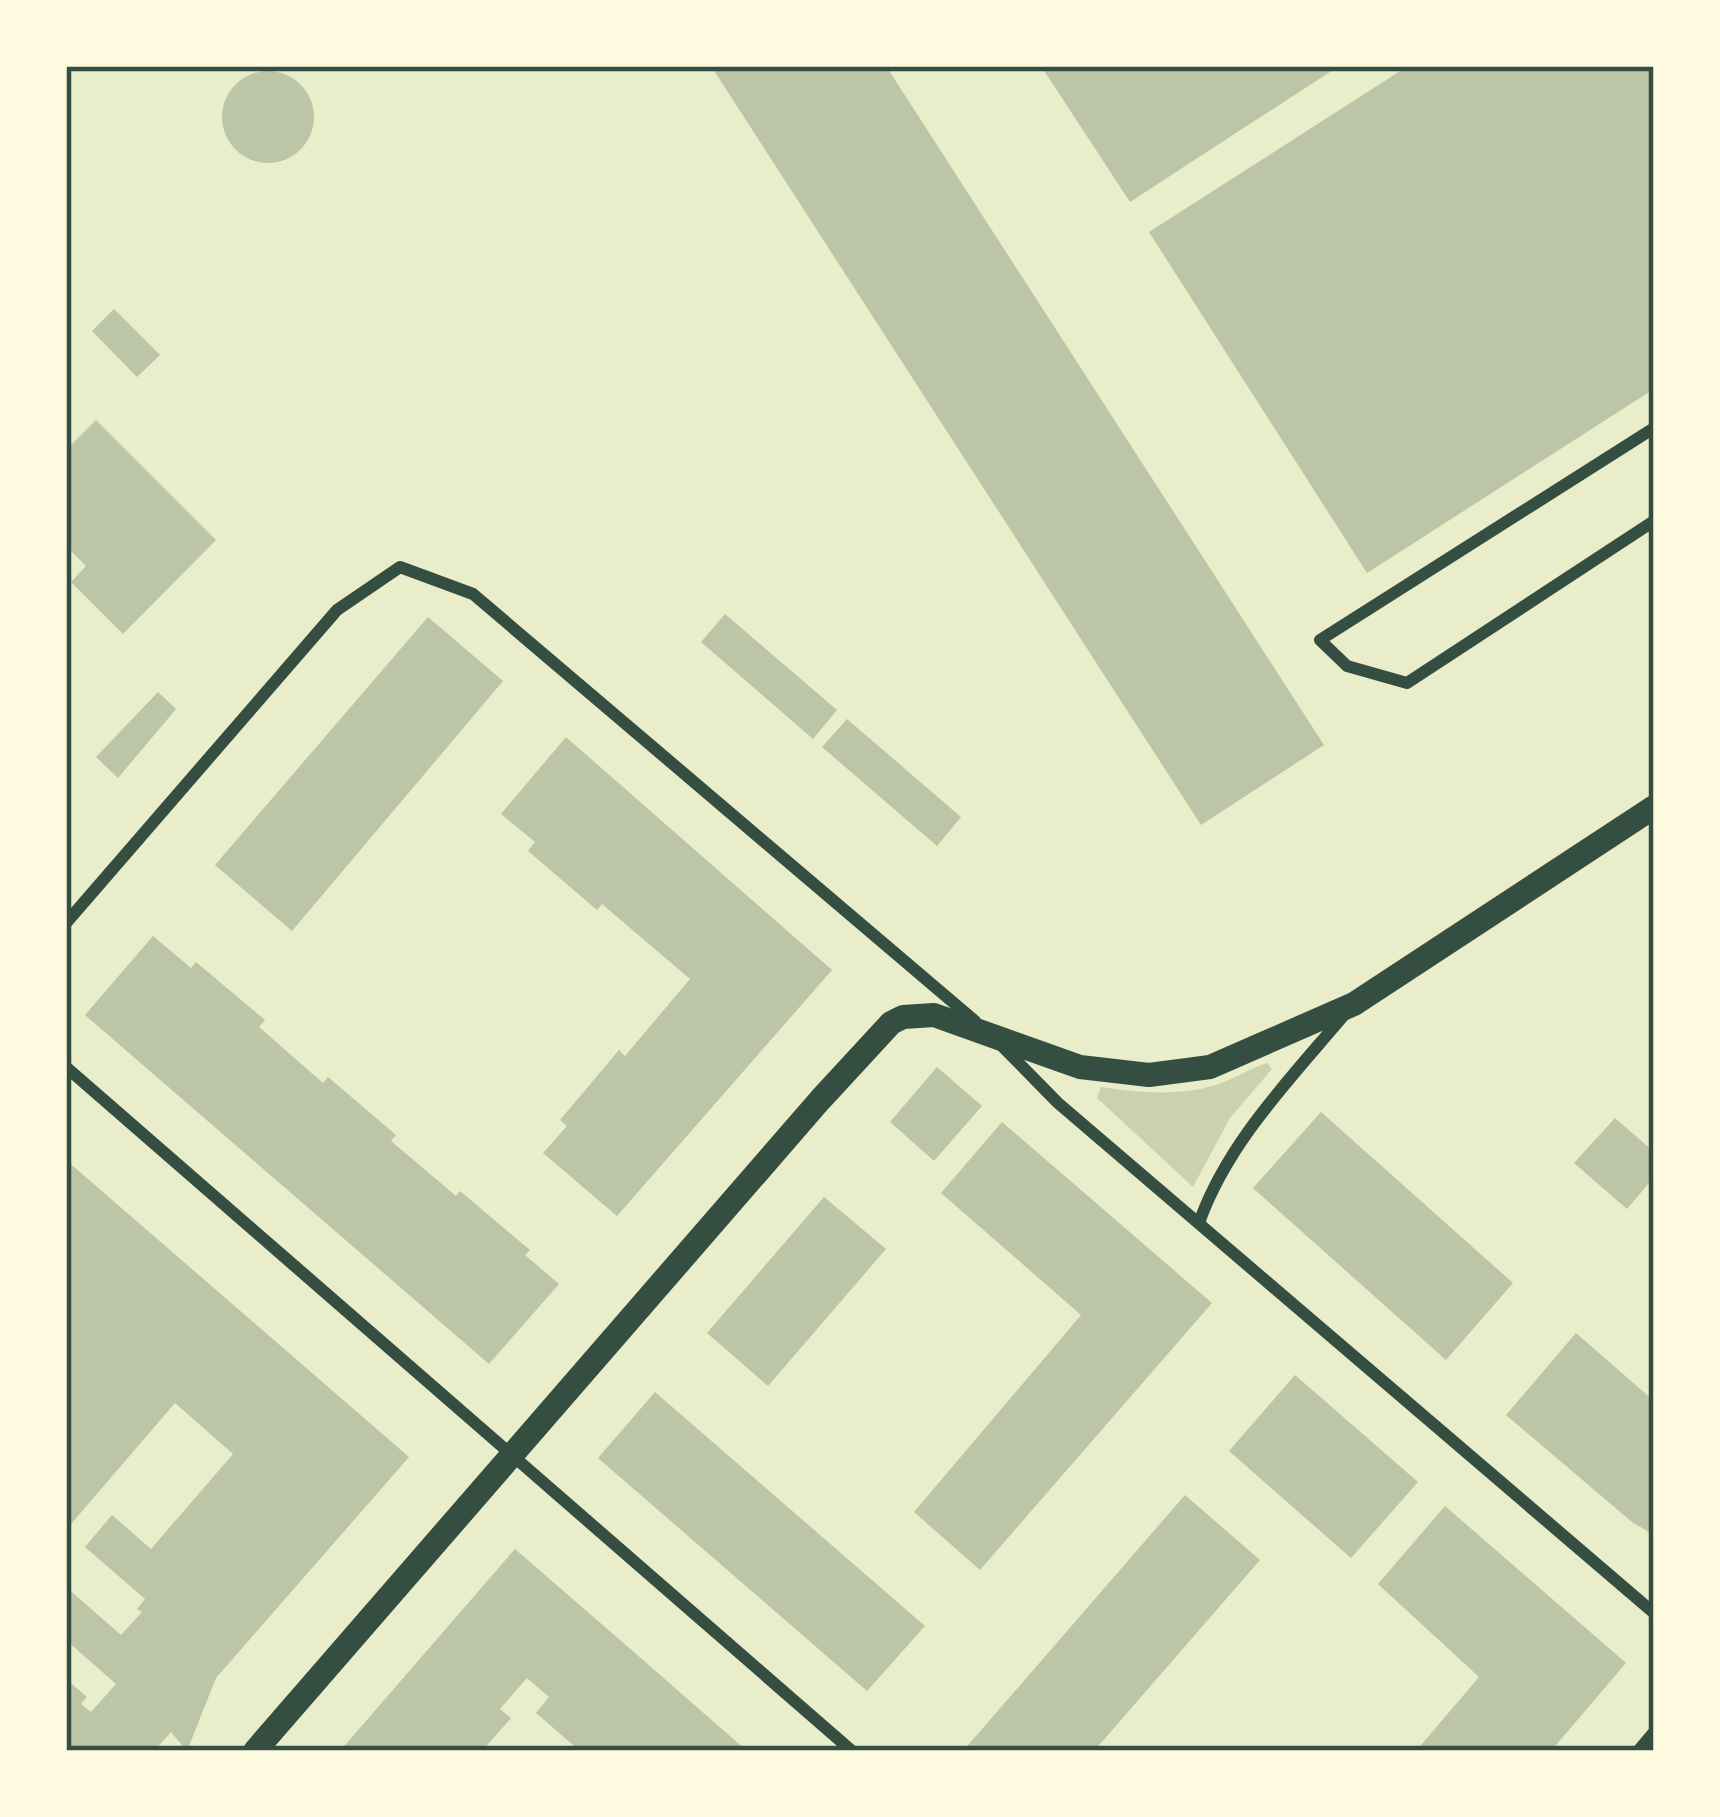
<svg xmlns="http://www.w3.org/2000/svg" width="1720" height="1817" font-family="Raleway,sans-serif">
  <rect width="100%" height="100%" fill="#e9edc9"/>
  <!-- green -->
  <path fill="#cad2ad" d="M 1267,1063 L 1272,1069 L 1230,1118 L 1193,1187 L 1097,1098 L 1101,1087 C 1140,1093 1187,1097 1224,1082 C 1238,1076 1252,1068 1267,1063 Z"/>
  <!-- building -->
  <path fill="#bcc5a7" d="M 711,66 L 886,66 L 1324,745 L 1201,825 Z
    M 1041,66 L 1339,66 L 1130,202 Z
    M 1408,66 L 1654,66 L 1654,389 L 1367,573 L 1149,232 Z
    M222 117a46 46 0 1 1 92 0a46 46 0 1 1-92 0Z
    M 114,309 L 160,355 L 137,377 L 92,331 Z
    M 96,420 L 216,540 L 123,634 L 71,582 L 86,566 L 66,546 L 66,450 Z
    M 725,614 L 837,710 L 813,739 L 701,642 Z
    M 428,617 L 503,681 L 292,931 L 215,865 Z
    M 158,692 L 176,709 L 118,778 L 96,757 Z
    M 847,719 L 961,817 L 937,846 L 822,747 Z
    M 566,737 L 832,970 L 617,1216 L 543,1153 L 567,1126 L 560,1120 L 619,1050 L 625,1056 L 690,979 L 602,904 L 597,910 L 528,851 L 535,842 L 501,814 Z
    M 153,936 L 191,968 L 196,962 L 265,1020 L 259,1027 L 323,1083 L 328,1077 L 396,1135 L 391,1141 L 456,1196 L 460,1191 L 530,1250 L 525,1255 L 559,1284 L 489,1364 L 85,1015 Z
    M 937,1067 L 982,1106 L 934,1161 L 890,1122 Z
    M 1321,1112 L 1513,1283 L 1446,1360 L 1253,1188 Z
    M 1615,1118 L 1654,1152 L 1654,1177 L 1627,1209 L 1574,1163 Z
    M 1002,1122 L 1212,1303 L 980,1570 L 914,1512 L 1081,1315 L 941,1193 Z
    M 66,1160 L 409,1457 L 216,1678 L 187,1751 L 171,1732 L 154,1751 L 66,1751 L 66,1679 L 87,1697 L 81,1704 L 91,1712 L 116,1684 L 66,1640 L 66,1587 L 121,1635 L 142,1612 L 137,1609 L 145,1599 L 85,1547 L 112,1515 L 151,1549 L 233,1454 L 175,1403 L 71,1524 L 66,1519 L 69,1482 L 66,1479 Z
    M 824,1197 L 886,1249 L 768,1386 L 707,1333 Z
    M 1576,1333 L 1654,1401 L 1654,1535 L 1632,1522 L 1506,1415 Z
    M 1295,1375 L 1418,1482 L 1351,1558 L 1229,1451 Z
    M 655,1392 L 925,1626 L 867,1691 L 598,1458 Z
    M 1185,1495 L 1260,1560 L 1094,1751 L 963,1751 Z
    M 1445,1506 L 1626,1663 L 1551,1751 L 1416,1751 L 1479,1677 L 1378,1584 Z
    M 515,1549 L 635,1653 L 747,1751 L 580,1751 L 536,1713 L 549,1697 L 527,1678 L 500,1709 L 511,1718 L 482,1751 L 340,1751 Z"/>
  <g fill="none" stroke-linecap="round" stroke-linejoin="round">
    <!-- minor -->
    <path stroke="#344e41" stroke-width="12" d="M 1654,428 L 1320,640 L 1347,666 L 1407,683 L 1654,521
      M 66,923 L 337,610 L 400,567 L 473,594 L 975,1021
      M 1003,1047 L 1058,1103 L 1654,1613
      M 66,1067 L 852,1751
      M 1199,1223 C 1227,1143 1291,1078 1345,1014
      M 1638,1751 L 1654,1732"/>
    <!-- secondary -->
    <path stroke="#344e41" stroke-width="24" d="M 255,1751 L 820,1100 L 891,1023 L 903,1017 L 934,1015 L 1080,1067 L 1149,1075 L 1210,1067 L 1354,1004 L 1654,807"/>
  </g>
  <!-- border -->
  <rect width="1720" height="1817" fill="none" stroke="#fefae0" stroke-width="138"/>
  <rect x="69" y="69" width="1582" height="1679" fill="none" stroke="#344e41" stroke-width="4.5"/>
</svg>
